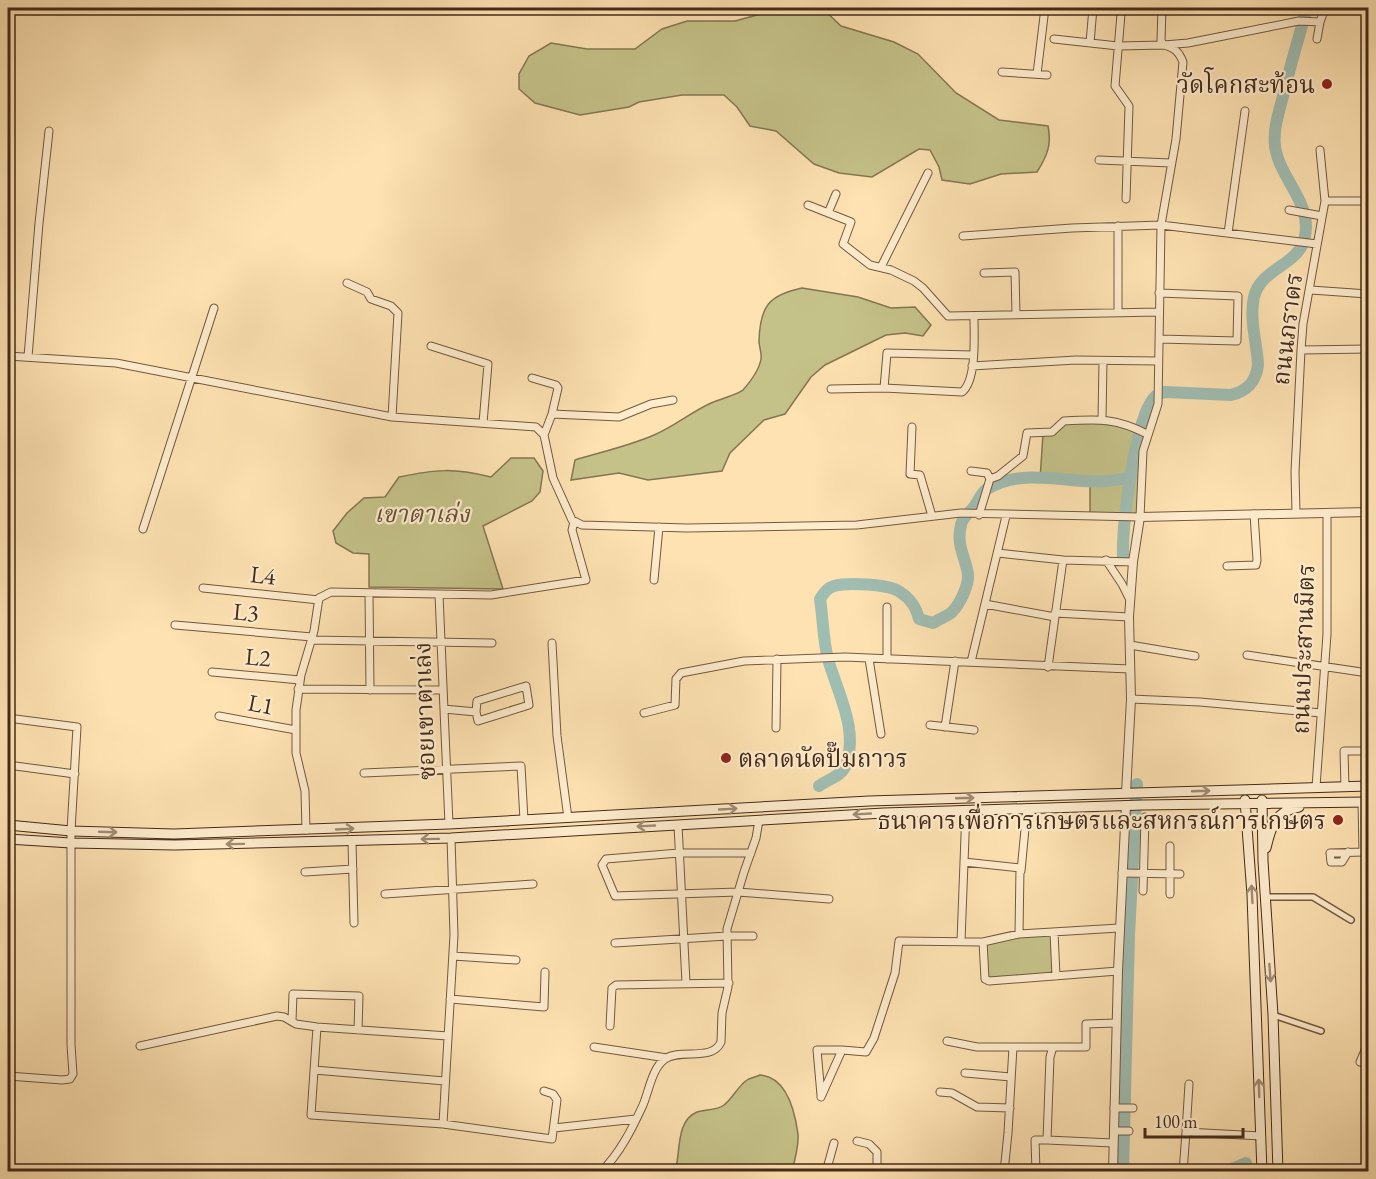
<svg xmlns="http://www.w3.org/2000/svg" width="1376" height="1179" font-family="'EB Garamond','Noto Serif Thai',serif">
  <rect width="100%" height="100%" fill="#fee2b2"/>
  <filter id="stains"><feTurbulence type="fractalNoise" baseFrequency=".00333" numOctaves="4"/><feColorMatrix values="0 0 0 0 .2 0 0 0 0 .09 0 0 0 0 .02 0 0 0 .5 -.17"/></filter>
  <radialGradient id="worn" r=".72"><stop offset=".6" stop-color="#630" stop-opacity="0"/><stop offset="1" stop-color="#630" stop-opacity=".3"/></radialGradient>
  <!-- green -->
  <path fill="#c5c289" stroke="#847652" stroke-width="1.5" d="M 783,8 L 822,8 L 841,26 L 894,42 L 918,54 L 956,93 L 999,120 L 1048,126 C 1052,145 1047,156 1037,172 L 1001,174 L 970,184 L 942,180 L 939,167 L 930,150 L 919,149 L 872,177 L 839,173 L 814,164 L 776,131 L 750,126 L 737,107 L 724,95 L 682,95 L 639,102 L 629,107 L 580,115 L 535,103 L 519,89 L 519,74 L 529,56 L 551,43 L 587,49 L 635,49 L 662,29 L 687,21 L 735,21 Z
    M 802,288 L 858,297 L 891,308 L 915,307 L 931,325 L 923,336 L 905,333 L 886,335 L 825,365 L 811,377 L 785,414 L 764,420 L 730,453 L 722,471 L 648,480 L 619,473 L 571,480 L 575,460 C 601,452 629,446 654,435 C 673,427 690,413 709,404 C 717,400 739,394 743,390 C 750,382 759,371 761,359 C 762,353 759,347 759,341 C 760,306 769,295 802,288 Z
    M 1102,419 L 1147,434 L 1140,517 L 1090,517 L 1090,484 L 1040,480 L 1043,434 L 1064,421 Z
    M 511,458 L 534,458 L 543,471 L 540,492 L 532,501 L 483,526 L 503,589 L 369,587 L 369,554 L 353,553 L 336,543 L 333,531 L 347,513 L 364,498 L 385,497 L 399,477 C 437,469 453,468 491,477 Z
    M 1054,932 L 1056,976 L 989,981 L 983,942 Z
    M 760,1075 C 787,1077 795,1112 798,1134 C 799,1145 795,1160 792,1171 L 675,1171 C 681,1154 675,1121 697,1112 C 706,1109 716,1111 724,1105 C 733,1098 738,1086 747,1080 C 750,1078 756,1077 760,1075 Z"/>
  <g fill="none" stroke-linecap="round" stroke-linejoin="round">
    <!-- river -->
    <path stroke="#a0bdb2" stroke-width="12" d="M 1123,559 C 1122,526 1134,424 1153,399 C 1157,394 1160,393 1165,392 L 1231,395 C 1247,391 1256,382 1258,365 C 1257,343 1249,319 1254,297 C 1261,267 1300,266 1305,236 C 1312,202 1279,178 1275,146 C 1273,129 1279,112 1283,96 C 1290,66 1299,37 1307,8
      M 819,786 C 828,779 840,777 845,767 C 860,731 837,692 828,659 C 823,640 823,618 820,599 C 824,593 827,588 834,586 C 847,582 889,584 900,592 C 911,599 916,607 919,619 L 933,623 C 939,619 948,616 952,612 C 960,604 969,585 968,574 C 965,556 956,545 961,525 C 962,518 970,512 974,507 C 978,501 982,492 987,489 C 1031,462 1086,493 1131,476
      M 1123,1172 L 1129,935 L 1137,784
      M 1225,1172 L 1246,1163"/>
    <!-- pedestrian casing -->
    <g stroke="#725840" stroke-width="8">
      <path id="pedestrian" d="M 1265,897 L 1313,897 L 1351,920
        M 1273,1015 L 1321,1031"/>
    </g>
    <!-- minor casing -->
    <g stroke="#725840" stroke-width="9">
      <path id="minor" d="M 1118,8 L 1121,14 L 1115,86 L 1129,106 L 1126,199
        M 1054,39 L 1118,46 L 1164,45 L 1188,43 L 1299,21 L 1320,22
        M 1317,39 L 1320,22 L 1325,8
        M 1090,43 L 1093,8
        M 1002,72 L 1047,75
        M 1037,74 L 1045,8
        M 1099,160 L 1171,163
        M 1325,201 L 1368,201
        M 808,205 L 851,222 L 843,244 L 870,265 L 891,270 L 914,281 L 923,288 L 948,316 L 1159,312
        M 1289,210 L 1322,216
        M 828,213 L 836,194
        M 1118,226 L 1118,312
        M 1228,233 L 1245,111
        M 963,236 L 1072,228 L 1161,225 L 1317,244
        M 881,267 L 928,173
        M 984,273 L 1015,272 L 1016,314
        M 347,283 L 367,292 L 371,299 L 391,306 L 398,313 L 392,417
        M 1311,290 L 1368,294
        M 1159,339 L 1237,341 L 1238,296 L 1159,293
        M 431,346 L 488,364 L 483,423
        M 1301,350 L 1368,349
        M 8,356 L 116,363 L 392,417 L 536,427 L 544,435 L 553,478 L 572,520 L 582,525 L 687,528 L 857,525 L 961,513 L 1140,517 L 1143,451 L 1158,404 L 1161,225 L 1176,139 L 1183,62 C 1179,52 1175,48 1164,45 L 1161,41 L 1162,8
        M 28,357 L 39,223 L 49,131
        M 972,366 L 1076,360 L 1158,361
        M 532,378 L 556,385 L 558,388 L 552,414
        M 884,388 L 887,353 L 973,355
        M 831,389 L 884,388 L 962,392 C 977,380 974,335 974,317
        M 1102,419 L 1103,362
        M 912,427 L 910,474 L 920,475 L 932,516
        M 544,435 L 552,414 L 619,417 L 651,404 L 673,400
        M 971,471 L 987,473 L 990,479
        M 1296,513 L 1295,472 L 1301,350 L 1303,324 L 1325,201 L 1320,150
        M 979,515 L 990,479 L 998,476 L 1023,456 L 1027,433 L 1052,432 L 1064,421 C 1099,419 1116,418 1147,434
        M 143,529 L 214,308
        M 998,553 L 1063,560 L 1133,562
        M 1106,560 L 1122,584 L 1130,600
        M 1227,566 L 1256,565 L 1257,560 L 1254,514
        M 654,580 L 659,527
        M 203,588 L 319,600
        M 369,593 L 370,690
        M 439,595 L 449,824
        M 985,604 L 1055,617
        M 887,607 L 887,659
        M 1055,613 L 1129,617
        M 175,625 L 312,637
        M 311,640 L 492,643
        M 552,643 L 557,736 L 568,818
        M 1130,645 L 1195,656
        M 1247,655 L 1368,673
        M 869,659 L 881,734
        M 971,662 L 1006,516
        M 1048,667 L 1063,560
        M 212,672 L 300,680
        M 298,689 L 443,690
        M 1131,699 L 1200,702 L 1321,713
        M 444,709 L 476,712 L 478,721 L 529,705 L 526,686 L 477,701 L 476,712
        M 644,713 L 675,705 L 676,679 L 681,673 L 744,661 L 845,657 L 1130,669
        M 219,716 L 296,730
        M 8,718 L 77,727 L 71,831 L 71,1045 L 73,1074 L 70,1079 L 62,1080 L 8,1076
        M 930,725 L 974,730
        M 945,727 L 955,661
        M 776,728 L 777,659
        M 8,765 L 75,774
        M 364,773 L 521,766 L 524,820
        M 1316,787 L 1327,634 L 1327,513
        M 1345,787 L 1344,751 L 1368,751
        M 678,825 L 686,983
        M 306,830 L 305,791 L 296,753 L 296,710 L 301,675 L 314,631 L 319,598 L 331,592 L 491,595 L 586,580 L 572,530 L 574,522
        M 352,841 L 354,923
        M 1348,852 L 1342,862 L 1331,862 L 1330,853 L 1363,852 L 1362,802
        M 751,853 L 679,853 L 606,859 L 602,865 L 615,896 L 738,892 L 829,899
        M 964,862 L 1020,868 L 1019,934
        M 1021,871 L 1027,808
        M 305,872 L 353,869
        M 1122,873 L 1180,874
        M 1143,891 L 1145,817
        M 385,894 L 533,884
        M 1170,894 L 1170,846
        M 1054,932 L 1056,976
        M 961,941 L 966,810
        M 983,942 L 985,979 L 989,981 L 1118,971
        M 615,943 L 727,936 L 753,936
        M 453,956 L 516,960
        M 450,999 L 544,1007 L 545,972
        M 292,1021 L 293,994 L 359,996 L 358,1030
        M 610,1026 L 612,988 L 616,985 L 729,983
        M 317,1027 L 311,1115 L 443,1124 L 552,1139 L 557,1100 L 553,1094 L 544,1091
        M 947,1041 L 977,1047 L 1013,1047
        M 1368,1043 L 1360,1062 L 1368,1063
        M 140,1046 L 277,1016 L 284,1017 L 296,1024 L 317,1027 L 448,1036
        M 594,1047 L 667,1058
        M 1053,1047 L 1050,1057 L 1047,1140 L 1113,1143
        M 314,1070 L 445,1081
        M 965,1073 L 1011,1077
        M 940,1092 L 952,1093 L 977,1107 L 1010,1108
        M 821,1095 L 817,1050 L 842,1050
        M 821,1097 L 842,1050 L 866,1052 L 874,1038 L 895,973 L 899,941 L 983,942 L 1019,934 L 1119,928
        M 1114,1108 L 1133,1108
        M 443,1124 L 454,935 L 451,838
        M 554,1128 L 636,1119
        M 1114,1131 L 1129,1131
        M 1186,1132 L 1189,1084
        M 857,1141 L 869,1144 L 877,1152 L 877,1172
        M 1113,1171 L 1128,1171
        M 601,1172 C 620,1153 632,1129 643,1105 C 649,1091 652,1068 665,1059 C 681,1048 712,1062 721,1042 L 722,1013 L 728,987 L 727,929 L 744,872 L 756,838 L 759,820
        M 826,1172 L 834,1143
        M 1004,1172 L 1008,1133 L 1013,1047 L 1086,1047 L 1086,1024 L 1116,1023
        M 1036,1172 L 1035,1140 L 1047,1140
        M 1183,1172 L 1186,1132 L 1261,1136"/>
    </g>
    <!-- tertiary casing -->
    <g stroke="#725840" stroke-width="10">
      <path id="tertiary" d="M 1126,793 L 1131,699 L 1129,617 L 1133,562 L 1140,517 L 1368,512
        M 1113,1172 L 1118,971 L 1126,805"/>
    </g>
    <!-- secondary casing -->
    <g stroke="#442a1a" stroke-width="11">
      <path id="secondary" d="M 1245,800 L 1252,895 L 1262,1172
        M 1262,800 L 1263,861 L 1273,1015 L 1278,1172
        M 8,825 L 71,831 L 174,834 L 449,824 L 869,801 L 1368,786
        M 8,839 L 71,843 L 175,845 L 451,838 L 884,813 L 1143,805 L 1368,802
        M 1266,848 C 1271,827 1275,811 1299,807"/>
    </g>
    <!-- pedestrian -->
    <use href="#pedestrian" stroke="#feeccd" stroke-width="5"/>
    <!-- minor -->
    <use href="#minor" stroke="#feeccd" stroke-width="7"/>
    <!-- tertiary -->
    <use href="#tertiary" stroke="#feeccd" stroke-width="8"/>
    <!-- secondary -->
    <use href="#secondary" stroke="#feeccd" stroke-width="9"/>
  </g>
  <!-- one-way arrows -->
  <defs><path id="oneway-shaft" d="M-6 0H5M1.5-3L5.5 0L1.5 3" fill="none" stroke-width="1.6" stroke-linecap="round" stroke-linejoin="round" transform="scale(1.5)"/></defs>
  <g stroke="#a18b74">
    <use href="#oneway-shaft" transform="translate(1201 791) rotate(-2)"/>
    <use href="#oneway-shaft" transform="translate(965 798) rotate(-2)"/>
    <use href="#oneway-shaft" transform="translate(728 809) rotate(-3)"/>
    <use href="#oneway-shaft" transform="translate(862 814) rotate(177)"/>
    <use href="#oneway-shaft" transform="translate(646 826) rotate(177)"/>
    <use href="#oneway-shaft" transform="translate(345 829) rotate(-3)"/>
    <use href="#oneway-shaft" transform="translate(108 832) rotate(2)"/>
    <use href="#oneway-shaft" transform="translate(430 839) rotate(179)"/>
    <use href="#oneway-shaft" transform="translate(235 844) rotate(179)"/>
    <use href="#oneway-shaft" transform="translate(1252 894) rotate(-93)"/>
    <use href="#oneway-shaft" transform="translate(1270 973) rotate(86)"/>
    <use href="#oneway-shaft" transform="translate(1259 1088) rotate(-92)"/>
  </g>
  <!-- markers -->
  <g fill="#8f2418" stroke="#feeccd" stroke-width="2">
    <circle cx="1327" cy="84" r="6"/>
    <circle cx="726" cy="758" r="6"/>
    <circle cx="1338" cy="820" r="6"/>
  </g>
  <g text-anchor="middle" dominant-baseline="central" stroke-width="4.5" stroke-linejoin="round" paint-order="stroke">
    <!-- poi labels -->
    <g font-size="24" fill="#442a1a" stroke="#feeccd" text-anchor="end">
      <text x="1315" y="84">วัดโคกสะท้อน</text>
      <text x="738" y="758" text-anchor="start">ตลาดนัดปั๊มถาวร</text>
      <text x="1326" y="820">ธนาคารเพื่อการเกษตรและสหกรณ์การเกษตร</text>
    </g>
    <!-- street labels -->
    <g font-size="24" fill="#442a1a" stroke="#feeccd">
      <text transform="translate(1287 329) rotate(-83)">ถนนภราดร</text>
      <text transform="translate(263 575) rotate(6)">L4</text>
      <text transform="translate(246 612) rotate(5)">L3</text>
      <text transform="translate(1303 649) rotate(-88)">ถนนประสานมิตร</text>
      <text transform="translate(258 657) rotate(5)">L2</text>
      <text transform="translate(261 704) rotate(11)">L1</text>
      <text transform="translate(424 711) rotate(-92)">ซอยเขาตาเล่ง</text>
    </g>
    <!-- park labels -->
    <g font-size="24" font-style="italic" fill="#645036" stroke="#feeccd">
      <text x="422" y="513">เขาตาเล่ง</text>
    </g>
  </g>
  <!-- margin -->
  <rect width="1376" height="1179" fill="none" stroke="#fee2b2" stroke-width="30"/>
  <rect x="9" y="9" width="1358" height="1161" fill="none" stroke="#442a1a" stroke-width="3"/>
  <rect x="15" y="15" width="1346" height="1149" fill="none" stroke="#442a1a" stroke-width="1.5"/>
  <!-- scale -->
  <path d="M1145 1128v9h98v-9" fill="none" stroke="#442a1a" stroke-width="3"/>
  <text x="1154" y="1128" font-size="18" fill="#442a1a" stroke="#feeccd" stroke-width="4.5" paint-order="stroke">100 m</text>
  <rect width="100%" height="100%" filter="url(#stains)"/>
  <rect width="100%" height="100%" fill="url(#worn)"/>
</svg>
